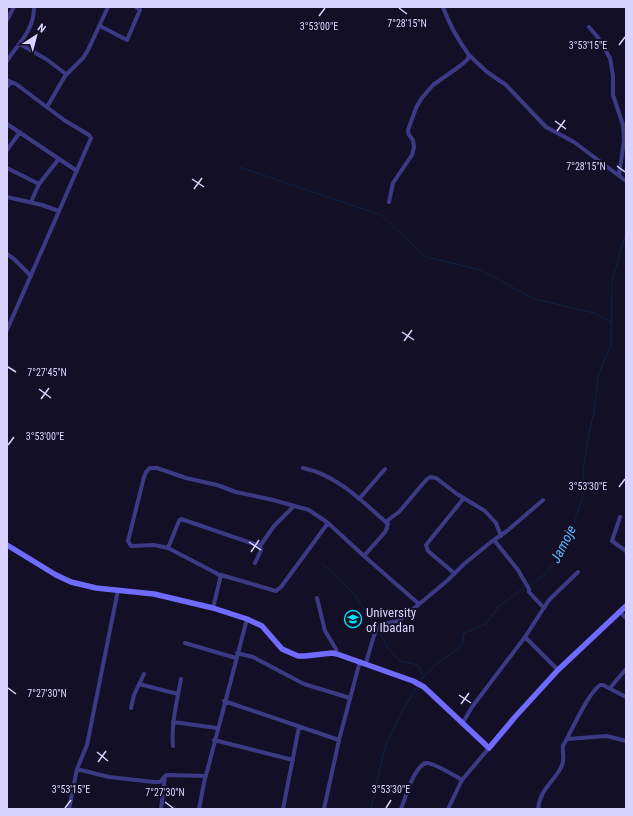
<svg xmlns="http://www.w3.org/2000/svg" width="633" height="816" font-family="'Roboto Condensed',sans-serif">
  <rect width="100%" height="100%" fill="#130f26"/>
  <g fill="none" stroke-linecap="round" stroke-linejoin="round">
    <!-- stream -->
    <path stroke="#0c2248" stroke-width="1" d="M 239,167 L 381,215 L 426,257 L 481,270 L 534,299 L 594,313 L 611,322
      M 322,563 L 355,595 L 375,626
      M 528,586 L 539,579 L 547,572 L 556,560 L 574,524 L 583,496 L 583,472 L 588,438 L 594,412 L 598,376 L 611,345 L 612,281 L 626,233
      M 378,630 L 388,648 L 400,661 L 418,665 L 423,675
      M 419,683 C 430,667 447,656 462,646 L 464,633 L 486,624 L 499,606 L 525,587
      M 371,809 L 385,747 L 400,715 L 418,685"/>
    <!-- street -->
    <path stroke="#3d3a85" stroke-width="4" d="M 7,20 L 14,7
      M 100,26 L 127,40 L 140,10 L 136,7
      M 589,27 L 599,39 L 610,58 L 613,76 L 613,95 L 623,125 L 624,141 L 619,175
      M 20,44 L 46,59 L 66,74
      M 469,55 L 487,72 L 506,85 L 546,127 L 574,142 L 626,181
      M 7,61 C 19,42 34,31 34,7
      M 7,80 L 16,84 L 64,120 L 89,135 L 91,138 L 7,330
      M 7,87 L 11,82
      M 47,107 L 65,76 L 83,58 L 88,50 L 108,7
      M 7,124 L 77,171
      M 7,150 L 20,132
      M 7,168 L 39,184
      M 7,197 L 42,205 L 59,211
      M 31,202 L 39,184 L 58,160
      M 389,202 L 393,183 L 412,155 L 414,147 L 413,140 L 409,135 L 408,130 L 416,108 L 421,99 L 433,85 L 460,66 L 468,59 L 469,55 C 458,40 449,24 443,7
      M 7,254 L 14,259 L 31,276
      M 303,468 C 337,475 363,502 388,524
      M 359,499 L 385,469
      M 620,517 L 612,541 L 626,551
      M 494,540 L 518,570 L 529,589 L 529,592 L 544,608
      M 260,546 L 274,526 L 294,506
      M 168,548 L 179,521 L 181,519 L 260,546 L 261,550 L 255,563
      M 364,556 L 385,532 L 387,528 L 388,520 L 399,512 L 426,480 L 430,477 L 436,478 L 457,494 L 485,511 L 496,523 L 501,536
      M 454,573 L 428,551 L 426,545 L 464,498
      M 221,575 L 276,591 L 281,587 L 328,523
      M 317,598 L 325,631 L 336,649 L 337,654
      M 213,608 L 221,575 L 219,575 L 216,573 L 168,548 L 154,545 L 131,546 L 128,541 L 144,477 L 146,472 L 150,468 L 157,468 L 186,478 L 217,485 L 236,492 L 273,500 L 309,510 L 328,523 L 364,556 L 419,604
      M 620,612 L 626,618
      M 525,637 L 558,670
      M 185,643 L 236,658
      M 237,653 L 253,657 L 304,684 L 350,698
      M 366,663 L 372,642 L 377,627 L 382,624 L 399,621 L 448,580 L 464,564 L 491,542 L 507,531 L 543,500
      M 139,684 L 178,694
      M 610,688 L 626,669
      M 224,701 L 339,740 L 324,809
      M 131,708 L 134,695 L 144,674
      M 173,722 L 217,728
      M 462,724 L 472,707 L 525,637 L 549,600 L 578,572
      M 567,739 L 607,736 L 626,741
      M 214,740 L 293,760
      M 339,740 L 360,661
      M 173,746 C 171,724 177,701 181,679
      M 77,769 L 109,777 L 154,782 L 160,782 L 165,776 L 168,775 L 205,776
      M 69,809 L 77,769 L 87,745 L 118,590
      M 161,809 L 165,776
      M 199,809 L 204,783 L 247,619
      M 283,809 L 299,727
      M 401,809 C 405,799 414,766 426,763 C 433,762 455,776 462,780
      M 448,809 L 462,780 L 489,748
      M 538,809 C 540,788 555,782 562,765 C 565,758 562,752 563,746 C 572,730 587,695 600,685 L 603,685 L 626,697"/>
    <!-- secondary -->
    <path stroke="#6f6bff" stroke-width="5.5" d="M 7,545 L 56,575 L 71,582 L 96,588 L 154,594 L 213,608 L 247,619 L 262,626 L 282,649 L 298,656 L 305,656 L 332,653 L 337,654 L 413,681 L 424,687 L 489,748 L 515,717 L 558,670 L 626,606"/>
  </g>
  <!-- ticks -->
  <path fill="none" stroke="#d9d4ff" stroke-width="1.5" d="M 399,8 L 407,14M 319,16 L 325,8M 619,45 L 625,37M 555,121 L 566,129M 557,131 L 565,120M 617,166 L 625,172M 192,179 L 204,187M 194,189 L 202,178M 402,332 L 414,340M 404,341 L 412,330M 8,367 L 16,372M 39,389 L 51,398M 41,399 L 49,388M 8,445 L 14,437M 619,487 L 625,479M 249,542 L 261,550M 251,552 L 259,540M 8,688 L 16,694M 459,695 L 471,703M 461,704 L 469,693M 97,752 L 108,761M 98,762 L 106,751M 165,802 L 173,808M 65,808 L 71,800M 386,808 L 391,800"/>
  <!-- icons -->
  <defs>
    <g id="university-ring" transform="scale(0.9)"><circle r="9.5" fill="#130f26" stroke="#00e5ff" stroke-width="1.5"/><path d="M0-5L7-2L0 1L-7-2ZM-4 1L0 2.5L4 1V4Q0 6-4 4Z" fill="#00e5ff"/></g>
  </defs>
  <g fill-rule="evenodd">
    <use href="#university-ring" x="353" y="619"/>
  </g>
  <g text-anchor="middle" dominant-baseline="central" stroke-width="4" stroke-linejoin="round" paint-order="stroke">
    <!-- poi labels -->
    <g font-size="13" fill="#d9d4ff" stroke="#130f26" text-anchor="start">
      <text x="366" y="612">University<tspan x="366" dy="15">of Ibadan</tspan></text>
    </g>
    <!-- water labels -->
    <g font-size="14" font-style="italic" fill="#62b6ff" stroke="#130f26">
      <text transform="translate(563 544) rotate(-63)">Jamoje</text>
    </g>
  </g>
  <g font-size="10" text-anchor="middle" fill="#d9d4ff" stroke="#130f26" stroke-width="4" stroke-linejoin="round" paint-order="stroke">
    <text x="407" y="27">7°28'15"N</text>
    <text x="319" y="30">3°53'00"E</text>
    <text x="588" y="49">3°53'15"E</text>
    <text x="586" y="170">7°28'15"N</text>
    <text x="47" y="376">7°27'45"N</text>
    <text x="45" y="440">3°53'00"E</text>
    <text x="588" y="490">3°53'30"E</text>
    <text x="47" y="697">7°27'30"N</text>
    <text x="71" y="793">3°53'15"E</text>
    <text x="391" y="793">3°53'30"E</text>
    <text x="165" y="796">7°27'30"N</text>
  </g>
  <!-- border -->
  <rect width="633" height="816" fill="none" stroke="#d9d4ff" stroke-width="16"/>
  <!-- north arrow -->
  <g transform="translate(36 36) rotate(36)" stroke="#130f26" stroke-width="3" paint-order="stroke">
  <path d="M0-3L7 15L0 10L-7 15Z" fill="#d9d4ff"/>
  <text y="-6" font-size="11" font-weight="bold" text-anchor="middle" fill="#d9d4ff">N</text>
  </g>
</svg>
